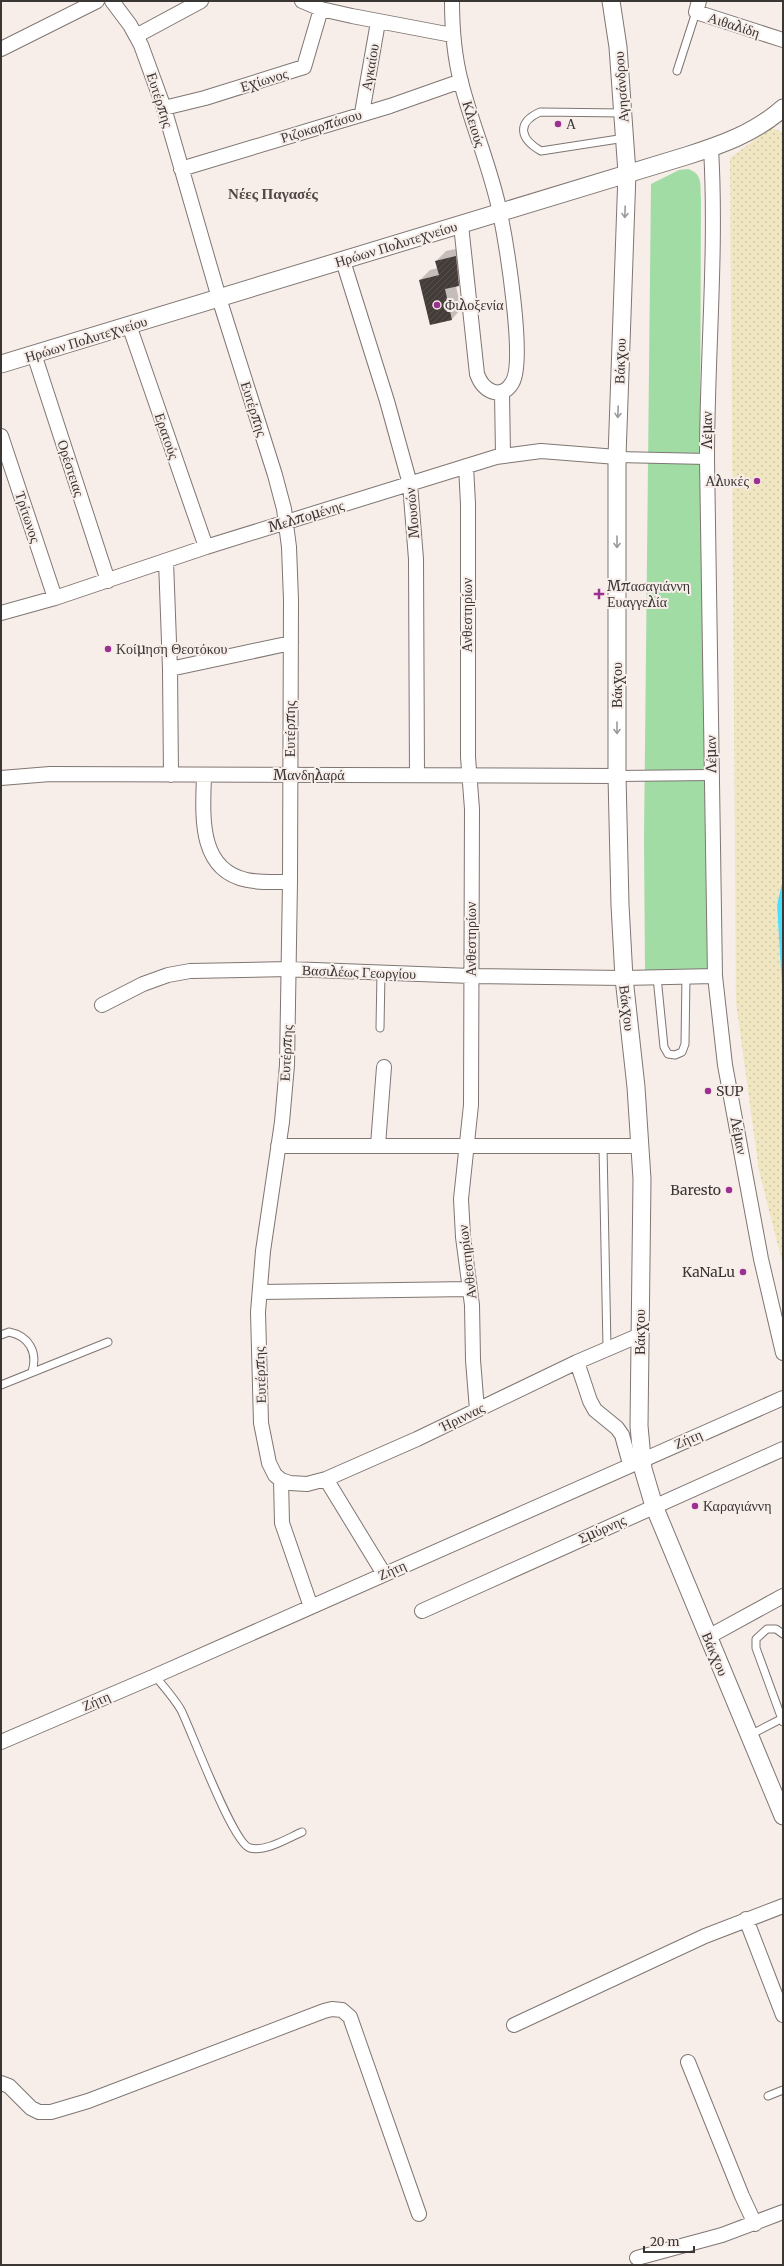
<svg xmlns="http://www.w3.org/2000/svg" width="784" height="2266" font-family="Merriweather,serif">
  <defs>
    <pattern id="sand-dots" width="8" height="8" patternUnits="userSpaceOnUse"><rect width="8" height="8" fill="#f0e6c1"/><path d="M2 2h.1M6 6h.1" fill="none" stroke="#cfc6a6" stroke-width="1.8" stroke-linecap="round"/></pattern>
    <pattern id="water-ripples" width="26" height="14" patternUnits="userSpaceOnUse"><rect width="26" height="14" fill="#4cdffd"/><path d="M2 4q2-2 4 0t4 0M15 11q2-2 4 0t4 0" fill="none" stroke="#43c0d9"/></pattern>
    <pattern id="building-hatch" width="6" height="6" patternUnits="userSpaceOnUse"><rect width="6" height="6" fill="#433c38"/><path d="M-1 1l2-2M0 6l6-6M5 7l2-2" fill="none" stroke="#56504d"/></pattern>
  </defs>
  <rect width="100%" height="100%" fill="#f7ede9"/>
  <!-- green -->
  <path fill="#a1dca5" d="M 688,169 C 703,174 700,184 701,198 L 700,477 L 710,972 L 645,972 L 644,840 L 651,184 L 679,170 Z"/>
  <!-- sand -->
  <path fill="url(#sand-dots)" d="M 771,128 L 783,132 L 783,879 L 777,905 L 783,1002 L 783,1265 L 759,1171 L 736,1002 L 730,158 Z"/>
  <!-- water -->
  <path fill="url(#water-ripples)" d="M 783,879 L 783,1002 L 777,905 Z"/>
  <!-- shadow -->
  <path fill="#0003" d="M 465,247 L 468,275 L 456,286 L 461,309 L 452,319 L 420,280 L 430,270 L 438,268 L 436,261 L 446,251 Z"/>
  <!-- building -->
  <path fill="url(#building-hatch)" d="M 456,256 L 459,286 L 445,289 L 452,320 L 430,325 L 419,280 L 439,275 L 435,261 Z"/>
  <g fill="none" stroke-linecap="round" stroke-linejoin="round">
    <!-- service casing -->
    <g stroke="#7f7672" stroke-width="9">
      <path id="service" d="M 677,71 L 696,12
        M 623,113 L 540,112 C 516,123 520,139 541,151 L 625,138
        M 657,977 L 664,1047 L 668,1054 L 675,1055 L 682,1052 L 685,1044 L 686,976
        M 380,1028 L 381,973
        M 603,1146 L 607,1348
        M 1,1335 L 9,1332 C 29,1336 38,1352 32,1372
        M 1,1385 L 108,1342
        M 783,1634 L 776,1629 L 767,1629 L 756,1639 L 756,1648 L 783,1722
        M 155,1676 C 164,1687 174,1698 181,1710 C 192,1732 233,1844 250,1848 C 266,1852 288,1838 302,1832
        M 750,1735 L 781,1719
        M 768,2096 L 783,2090"/>
    </g>
    <!-- pedestrian casing -->
    <g stroke="#7f7672" stroke-width="12">
      <path id="pedestrian" d="M 617,457 L 707,459
        M 617,776 L 712,775"/>
    </g>
    <!-- minor casing -->
    <g stroke="#7f7672" stroke-width="16">
      <path id="minor" d="M 112,1 L 130,25 L 141,45 L 164,108 L 219,298 L 275,475 L 284,509 L 289,547 L 291,600 L 290,882 L 287,1065 L 282,1122 L 263,1251 L 258,1312 L 261,1423 L 269,1463 L 275,1475 L 281,1480 L 290,1483 L 307,1484 L 326,1479 L 417,1439 L 577,1362 L 640,1335
        M 302,1 L 321,9 L 352,16 L 452,35
        M 452,1 C 452,29 454,55 461,82 C 472,126 491,168 500,213 C 506,242 526,362 512,383 C 501,401 483,391 477,374 L 461,225
        M 699,1 L 696,12 L 783,40
        M 136,36 L 201,1
        M 1,49 L 97,1
        M 164,108 L 205,98 L 304,67 L 321,9
        M 362,113 L 378,22
        M 711,148 C 717,252 707,355 707,459 L 715,976 L 725,1065 L 761,1259 L 783,1353
        M 181,169 L 390,106 L 461,81
        M 343,261 L 387,401 L 410,484 L 416,559 L 417,775
        M 129,325 L 206,547
        M 34,354 L 108,581
        M 502,393 L 503,455
        M 1,436 L 55,598
        M 466,466 L 468,504 L 468,757 L 472,809 L 471,1105 L 461,1199 L 463,1237 L 472,1305 L 473,1360 L 477,1410
        M 166,561 L 170,669 L 171,775
        M 1,613 L 55,598 L 206,547 L 496,457 L 541,451 L 617,457
        M 170,669 L 291,643
        M 204,775 C 203,813 197,870 247,880 C 261,883 276,882 290,882
        M 1,778 L 50,774 L 617,776
        M 102,1005 L 143,984 L 168,975 L 190,971 L 289,969 L 471,976 L 624,978 L 715,976
        M 378,1145 L 384,1067
        M 278,1146 L 640,1146
        M 260,1292 L 470,1289
        M 577,1362 L 590,1401 L 595,1410 L 617,1428 L 622,1435 L 630,1464
        M 326,1479 L 384,1574
        M 281,1480 L 282,1523 L 311,1607
        M 422,1611 L 783,1449
        M 708,1637 L 783,1596
        M 1,1742 L 155,1676 L 783,1398
        M 746,1919 L 783,2015
        M 514,2025 L 705,1936 L 783,1906
        M 688,2062 L 742,2196 L 755,2224
        M 1,2083 L 9,2086 L 31,2108 L 39,2112 L 51,2112 L 88,2101 L 324,2011 L 332,2009 L 342,2010 L 350,2017 L 419,2214
        M 637,2258 L 722,2235 L 783,2212"/>
    </g>
    <!-- tertiary casing -->
    <g stroke="#7f7672" stroke-width="19">
      <path id="tertiary" d="M 611,1 L 618,47 L 627,173 L 617,457 L 617,776 L 620,905 L 624,978 L 636,1087 L 642,1179 L 639,1426 L 643,1469 L 654,1506 L 783,1816
        M 1,364 L 686,156 C 721,145 755,133 783,108"/>
    </g>
    <!-- service -->
    <use href="#service" stroke="#fff" stroke-width="7"/>
    <!-- pedestrian -->
    <use href="#pedestrian" stroke="#fff" stroke-width="10"/>
    <!-- minor -->
    <use href="#minor" stroke="#fff" stroke-width="14"/>
    <!-- tertiary -->
    <use href="#tertiary" stroke="#fff" stroke-width="17"/>
  </g>
  <!-- one-way arrows -->
  <defs><path id="oneway-shaft" d="M-6 0H5M1.5-3L5.5 0L1.5 3" fill="none" stroke-width="1.6" stroke-linecap="round" stroke-linejoin="round"/></defs>
  <g stroke="#9c9a9a">
    <use href="#oneway-shaft" transform="translate(625 212) rotate(92)"/>
    <use href="#oneway-shaft" transform="translate(618 412) rotate(92)"/>
    <use href="#oneway-shaft" transform="translate(617 542) rotate(90)"/>
    <use href="#oneway-shaft" transform="translate(617 728) rotate(90)"/>
  </g>
  <!-- markers -->
  <g fill="#9c3091" stroke="#f7ede9" stroke-width="1.5">
    <circle cx="558" cy="124" r="4"/>
    <circle cx="437" cy="305" r="4"/>
    <circle cx="757" cy="481" r="4"/>
    <path d="M597 588h4v4h4v4h-4v4h-4v-4h-4v-4h4z"/>
    <circle cx="108" cy="649" r="4"/>
    <circle cx="708" cy="1091" r="4"/>
    <circle cx="729" cy="1190" r="4"/>
    <circle cx="743" cy="1272" r="4"/>
    <circle cx="695" cy="1506" r="4"/>
  </g>
  <g text-anchor="middle" dominant-baseline="central" stroke-width="4" stroke-linejoin="round" paint-order="stroke">
    <!-- street labels -->
    <g font-size="14" fill="#3a3634" stroke="#f7ede9">
      <text transform="translate(734 25) rotate(18)">Αιθαλίδη</text>
      <text transform="translate(370 67) rotate(-80)">Αγκαίου</text>
      <text transform="translate(264 80) rotate(-17)">Εχίωνος</text>
      <text transform="translate(621 87) rotate(-94)">Αγησάνδρου</text>
      <text transform="translate(160 100) rotate(72)">Ευτέρπης</text>
      <text transform="translate(474 124) rotate(73)">Κλειούς</text>
      <text transform="translate(321 126) rotate(-17)">Ριζοκαρπάσου</text>
      <text transform="translate(396 244) rotate(-17)">Ηρώων Πολυτεχνείου</text>
      <text transform="translate(86 339) rotate(-17)">Ηρώων Πολυτεχνείου</text>
      <text transform="translate(620 361) rotate(-88)">Βάκχου</text>
      <text transform="translate(254 409) rotate(72)">Ευτέρπης</text>
      <text transform="translate(707 430) rotate(-90)">Λέμαν</text>
      <text transform="translate(167 436) rotate(71)">Ερατούς</text>
      <text transform="translate(71 468) rotate(72)">Ορέστειας</text>
      <text transform="translate(412 513) rotate(-95)">Μουσών</text>
      <text transform="translate(306 516) rotate(-17)">Μελπομένης</text>
      <text transform="translate(28 517) rotate(72)">Τρίτωνος</text>
      <text transform="translate(467 615) rotate(-90)">Ανθεστηρίων</text>
      <text transform="translate(617 685) rotate(-90)">Βάκχου</text>
      <text transform="translate(290 729) rotate(-90)">Ευτέρπης</text>
      <text transform="translate(711 754) rotate(-91)">Λέμαν</text>
      <text x="309" y="775">Μανδηλαρά</text>
      <text transform="translate(471 939) rotate(-90)">Ανθεστηρίων</text>
      <text transform="translate(359 972) rotate(2)">Βασιλέως Γεωργίου</text>
      <text transform="translate(627 1008) rotate(83)">Βάκχου</text>
      <text transform="translate(286 1053) rotate(-87)">Ευτέρπης</text>
      <text transform="translate(739 1136) rotate(79)">Λέμαν</text>
      <text transform="translate(467 1262) rotate(-97)">Ανθεστηρίων</text>
      <text transform="translate(640 1332) rotate(-90)">Βάκχου</text>
      <text transform="translate(260 1375) rotate(-92)">Ευτέρπης</text>
      <text transform="translate(462 1417) rotate(-26)">Ήριννας</text>
      <text transform="translate(688 1439) rotate(-23)">Ζήτη</text>
      <text transform="translate(602 1529) rotate(-24)">Σμύρνης</text>
      <text transform="translate(392 1570) rotate(-24)">Ζήτη</text>
      <text transform="translate(715 1654) rotate(67)">Βάκχου</text>
      <text transform="translate(96 1701) rotate(-23)">Ζήτη</text>
    </g>
    <!-- poi labels -->
    <g font-size="14" fill="#3a3634" stroke="#f7ede9" text-anchor="start">
      <text x="566" y="124">Α</text>
      <text x="445" y="305">Φιλοξενία</text>
      <text x="749" y="481" text-anchor="end">Αλυκές</text>
      <text x="607" y="586">Μπασαγιάννη<tspan x="607" dy="16">Ευαγγελία</tspan></text>
      <text x="116" y="649">Κοίμηση Θεοτόκου</text>
      <text x="716" y="1091">SUP</text>
      <text x="721" y="1190" text-anchor="end">Baresto</text>
      <text x="735" y="1272" text-anchor="end">KaNaLu</text>
      <text x="703" y="1506">Καραγιάννη</text>
    </g>
    <!-- neighbourhood labels -->
    <g font-size="15" font-weight="bold" fill="#504845" stroke="#f7ede9">
      <text x="273" y="193">Νέες Παγασές</text>
    </g>
  </g>
  <!-- border -->
  <rect width="784" height="2266" fill="none" stroke="#3a3634" stroke-width="4"/>
  <!-- scale -->
  <path d="M644 2246v6h50v-6" fill="none" stroke="#3a3634" stroke-width="2"/>
  <text x="650" y="2246" font-size="12" fill="#3a3634" stroke="#f7ede9" stroke-width="3" paint-order="stroke">20 m</text>
</svg>
